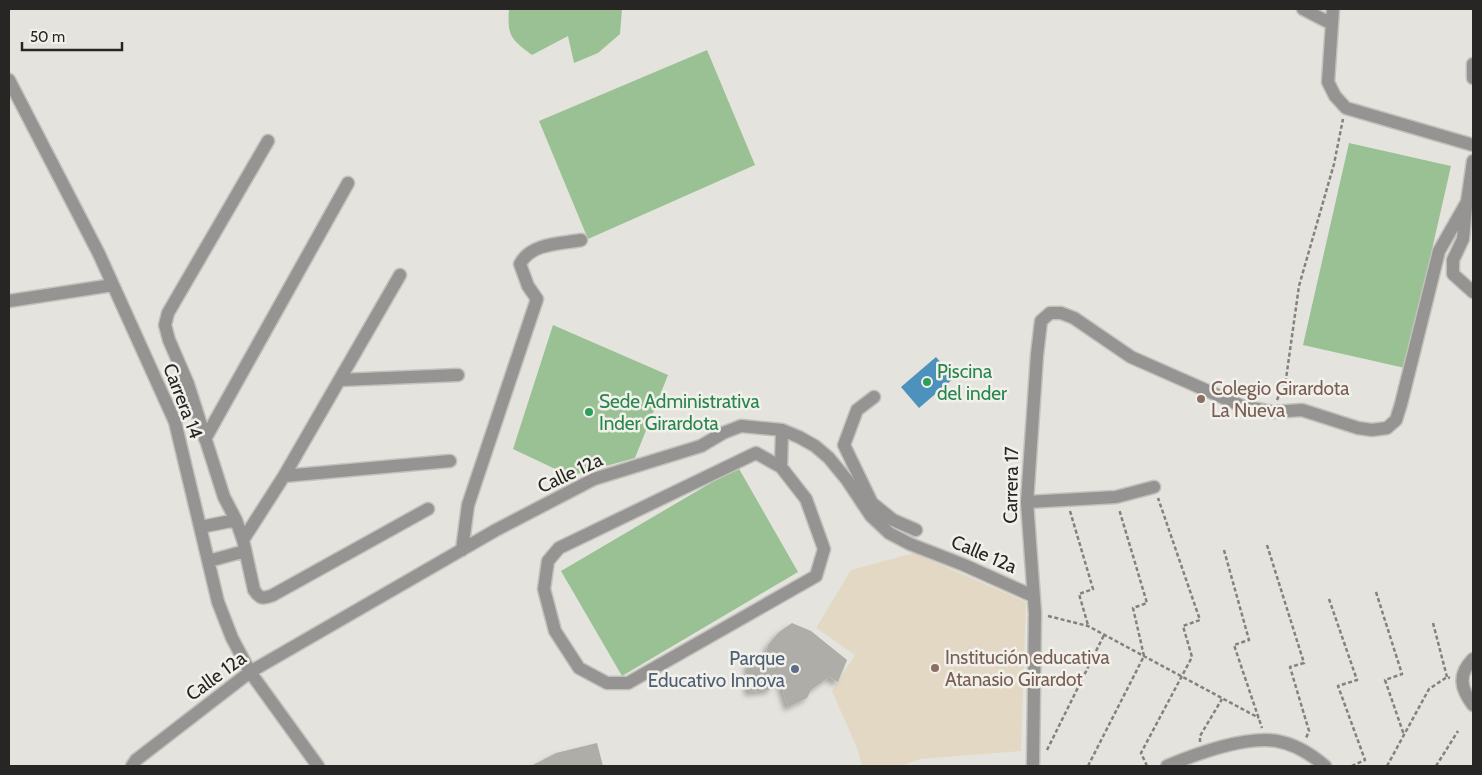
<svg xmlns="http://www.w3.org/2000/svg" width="1482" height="775" font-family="Cabin,sans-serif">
  <defs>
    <filter id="shadow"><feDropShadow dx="-4" dy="4" stdDeviation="2.5" flood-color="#0004"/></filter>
  </defs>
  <rect width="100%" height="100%" fill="#e5e3dd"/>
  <!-- education -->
  <path fill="#e3d8c4" d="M 914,553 L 1026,602 L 1021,751 L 920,759 L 901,766 L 862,766 L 857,748 L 832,691 L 855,655 L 816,628 L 851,570 Z"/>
  <!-- green -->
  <path fill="#9ac194" d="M 509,9 L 622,9 L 620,34 L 598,53 L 574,63 L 568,36 L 532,55 C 511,39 507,36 509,9 Z
    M 707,50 L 755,165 L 588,239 L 539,121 Z
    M 1349,143 L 1451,166 L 1405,368 L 1303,345 Z
    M 553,325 L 668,375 L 635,458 L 570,476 L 513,449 Z
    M 738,467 L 798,572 L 622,676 L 561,571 Z"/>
  <!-- water -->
  <path fill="#4d91bd" d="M 936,357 L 954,378 L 919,408 L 901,387 Z"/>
  <!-- building -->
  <path fill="#afada8" filter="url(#shadow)" d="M 792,623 L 811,631 L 847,660 L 838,682 L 829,677 L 811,690 L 807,698 L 788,707 L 779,679 L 769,690 L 748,692 L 748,662 L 765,659 L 768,645 L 779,632 Z
    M 597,743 L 603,766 L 531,766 L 556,753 Z"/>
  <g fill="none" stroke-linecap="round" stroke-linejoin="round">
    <!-- minor casing -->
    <g stroke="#c3c1bc" stroke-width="15">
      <path id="minor" d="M 1303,9 L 1332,24
        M 1333,9 L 1328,82 L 1335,96 L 1346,108 L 1473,145
        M 1473,64 L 1473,78
        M 9,80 L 99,254 L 175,422 L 218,602 L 232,638 L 250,672 L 318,766
        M 268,141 L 168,313 L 165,325 L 169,340 L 188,384 L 224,497 L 236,520 L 243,540 L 254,590 C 260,599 263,599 273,595 L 428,509
        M 1466,207 L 1463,239 L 1453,260 L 1453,274 L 1473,292
        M 9,301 L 113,285
        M 340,380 L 458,375
        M 874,397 L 857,410 L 844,445 L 872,503 L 893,520 L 916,530
        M 205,439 L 348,183
        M 781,467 L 756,453 L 559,548 L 548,561 L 544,589 L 555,631 L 579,668 L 607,683 L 628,683 L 816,576 L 824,549 L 806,499 L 781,467 L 782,430
        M 284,476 L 450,461
        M 1027,502 L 1116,497 L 1154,487
        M 201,527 L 236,520
        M 243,540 L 284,476 L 400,275
        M 462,550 L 468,505 L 537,299 L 528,286 L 520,264 C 531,243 559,244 581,240
        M 209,561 L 245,551
        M 1473,659 C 1457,675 1461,689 1473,705
        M 132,766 L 136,760 L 250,672 L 496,530 L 594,479 L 701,446 L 723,433 L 741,426 L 782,430 L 799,437 L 815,446 L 829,458 L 847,480 L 871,516 L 889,533 L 910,544 L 964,565 L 1033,596
        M 1033,766 L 1035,613 L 1027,502 L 1037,355 L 1041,321 L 1050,313 L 1061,313 L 1074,318 L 1131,357 L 1242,406 L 1273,412 L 1302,410 L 1358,428 L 1372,430 L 1387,428 L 1396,420 L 1401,404 L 1439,251 L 1467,202 L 1473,161
        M 1167,766 C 1196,754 1246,736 1277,741 C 1294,744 1312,755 1325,766"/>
    </g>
    <!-- path -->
    <path stroke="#83827e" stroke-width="2.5" stroke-dasharray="4 2.5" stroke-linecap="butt" d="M 1277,400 L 1286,379 L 1299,286 L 1334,164 L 1343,119
      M 1070,511 L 1093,589 L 1079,594 L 1088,625
      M 1267,545 L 1304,663 L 1290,667 L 1309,731 L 1306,738
      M 1224,550 L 1249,640 L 1234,645 L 1262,728
      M 1376,592 L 1402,674 L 1385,680 L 1404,735
      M 1329,599 L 1357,680 L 1338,686 L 1365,760 L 1352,766
      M 1048,616 L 1088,626 L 1259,718
      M 1433,623 L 1447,677
      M 1200,742 L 1200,736 L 1222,699
      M 1047,750 L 1104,635
      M 1088,766 L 1144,656 L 1133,608 L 1147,603 L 1119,509
      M 1147,766 L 1141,753 L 1192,657 L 1183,626 L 1200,620 L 1158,498
      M 1387,766 L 1429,689 L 1447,677 L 1450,678
      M 1436,766 L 1458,731"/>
    <!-- minor -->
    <use href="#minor" stroke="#959492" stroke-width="12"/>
  </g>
  <!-- markers -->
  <g fill="#2e9e5b" stroke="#f2f0ea" stroke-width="2">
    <circle cx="927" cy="382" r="5"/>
    <circle cx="589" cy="412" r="5"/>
  </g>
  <g fill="#8d6e63" stroke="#f2f0ea" stroke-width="2">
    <circle cx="1201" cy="399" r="5"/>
    <circle cx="935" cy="668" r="5"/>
  </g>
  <circle fill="#5c6f8a" stroke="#f2f0ea" stroke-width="2" cx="795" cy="669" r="5"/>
  <g text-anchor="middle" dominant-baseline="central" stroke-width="5" stroke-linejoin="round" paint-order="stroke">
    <!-- leisure labels -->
    <g font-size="19" fill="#27864d" stroke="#f2f0ea" text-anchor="start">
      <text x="937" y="371">Piscina<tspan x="937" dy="22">del inder</tspan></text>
      <text x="599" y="401">Sede Administrativa<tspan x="599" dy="22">Inder Girardota</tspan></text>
    </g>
    <!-- education labels -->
    <g font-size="19" fill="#785e54" stroke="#f2f0ea" text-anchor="start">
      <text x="1211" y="388">Colegio Girardota<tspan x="1211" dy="22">La Nueva</tspan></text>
      <text x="945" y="657">Institución educativa<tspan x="945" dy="22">Atanasio Girardot</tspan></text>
    </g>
    <!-- street labels -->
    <g font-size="19" fill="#272624" stroke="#f2f0ea">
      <text transform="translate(183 401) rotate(69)">Carrera 14</text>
      <text transform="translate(570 473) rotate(-25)">Calle 12a</text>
      <text transform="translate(1011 485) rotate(-89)">Carrera 17</text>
      <text transform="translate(984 554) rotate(23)">Calle 12a</text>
      <text transform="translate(216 676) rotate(-36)">Calle 12a</text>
    </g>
    <!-- service labels -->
    <g font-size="19" fill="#4e5e75" stroke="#f2f0ea" text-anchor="end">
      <text x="785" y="658">Parque<tspan x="785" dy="22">Educativo Innova</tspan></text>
    </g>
  </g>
  <!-- border -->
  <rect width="1482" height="775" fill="none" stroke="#272624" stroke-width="20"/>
  <!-- scale -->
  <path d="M22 42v8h100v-8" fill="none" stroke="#272624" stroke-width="2.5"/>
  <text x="30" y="42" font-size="15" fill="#272624" stroke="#f2f0ea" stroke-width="4" paint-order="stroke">50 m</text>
</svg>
